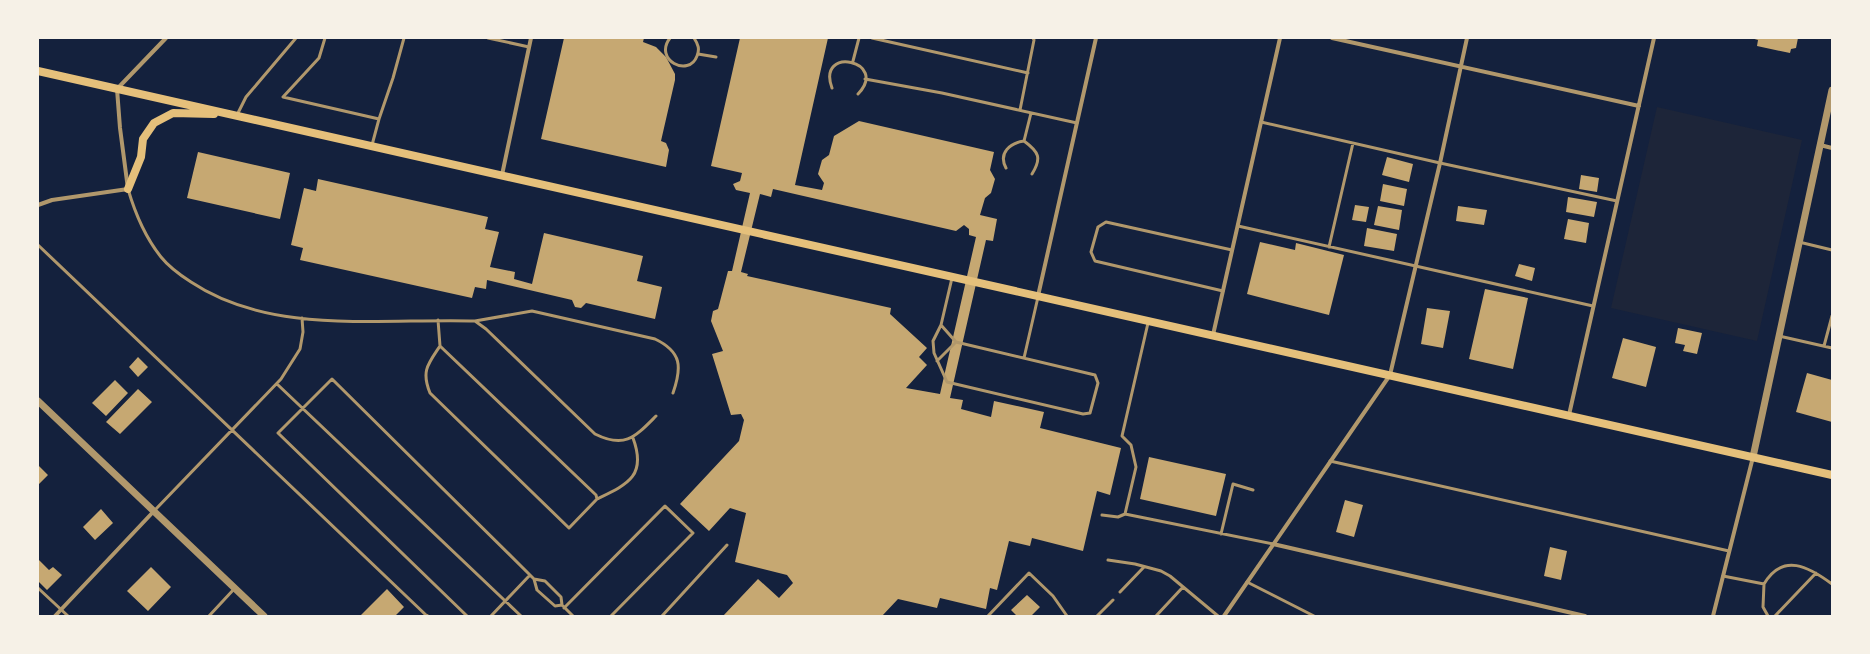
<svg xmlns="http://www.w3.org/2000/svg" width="1870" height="654" font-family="Figtree,sans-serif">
  <rect width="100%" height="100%" fill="#14213d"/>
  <!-- green -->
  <path fill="#1d2539" d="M 1657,107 L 1802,140 L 1757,341 L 1611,308 Z"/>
  <!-- building -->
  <path fill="#c6a872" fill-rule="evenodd" d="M 564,38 L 644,38 L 643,42 L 656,47 L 666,57 L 675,74 L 675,80 L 661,141 L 666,143 L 669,150 L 666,167 L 541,139 Z
    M 740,38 L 828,38 L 795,185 L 822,190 L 824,183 L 818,174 L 822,160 L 829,155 L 834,136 L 859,121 L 994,152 L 990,170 L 995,179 L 991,193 L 985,198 L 980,215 L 997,219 L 993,241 L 986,240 L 950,398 L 963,400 L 961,409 L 991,417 L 994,401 L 1044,412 L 1040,428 L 1121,448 L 1110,495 L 1097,491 L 1083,551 L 1032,538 L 1030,546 L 1009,541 L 997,590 L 990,588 L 986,609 L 940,598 L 937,608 L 898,599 L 882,616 L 723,616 L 758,579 L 779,598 L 793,583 L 787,575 L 735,562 L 746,513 L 730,508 L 709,531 L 680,504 L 739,441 L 744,420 L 741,414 L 731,415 L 712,354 L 723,351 L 711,321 L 713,311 L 718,309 L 728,271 L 732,271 L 750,193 L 736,190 L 733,184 L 740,181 L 742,173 L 711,166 ZM 773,189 L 956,231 L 964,225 L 969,229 L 969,235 L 976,237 L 940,394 L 906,388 L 927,365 L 919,357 L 927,348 L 890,314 L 891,308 L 747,276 L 748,274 L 741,272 L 760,194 L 771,197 Z
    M 1751,38 L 1798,38 L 1796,48 L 1791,49 L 1790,53 L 1757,46 L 1758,40 Z
    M 198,152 L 290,173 L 280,219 L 187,198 Z
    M 1387,157 L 1413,164 L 1409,182 L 1382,175 Z
    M 1581,175 L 1599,178 L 1597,192 L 1579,189 Z
    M 318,179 L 488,217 L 485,229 L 499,232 L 490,267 L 515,272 L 514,279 L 532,284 L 544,233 L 643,256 L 637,281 L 662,287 L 655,319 L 586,303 L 581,308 L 575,307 L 572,300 L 487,280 L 486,289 L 475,287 L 472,298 L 300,260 L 303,248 L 291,245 L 304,188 L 316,191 Z
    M 1383,184 L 1407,189 L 1404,206 L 1380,201 Z
    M 1568,197 L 1597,202 L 1594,217 L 1566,212 Z
    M 1355,205 L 1369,207 L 1366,222 L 1352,220 Z
    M 1378,206 L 1402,210 L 1399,230 L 1374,225 Z
    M 1458,206 L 1487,210 L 1484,225 L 1456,221 Z
    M 1568,219 L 1589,223 L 1586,243 L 1564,239 Z
    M 1367,228 L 1397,234 L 1394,251 L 1364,246 Z
    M 1260,242 L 1295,250 L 1296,243 L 1344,255 L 1329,315 L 1247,294 Z
    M 1519,264 L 1535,268 L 1532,281 L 1515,276 Z
    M 1485,289 L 1528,298 L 1513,369 L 1469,359 Z
    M 1427,308 L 1450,311 L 1443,348 L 1421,344 Z
    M 1678,328 L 1702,333 L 1697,354 L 1683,351 L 1685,345 L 1675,343 Z
    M 1623,338 L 1656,347 L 1646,387 L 1612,378 Z
    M 138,357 L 148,367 L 138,377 L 129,367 Z
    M 1807,373 L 1832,380 L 1832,422 L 1796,412 Z
    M 115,380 L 128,393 L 106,416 L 92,403 Z
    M 138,389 L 152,402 L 120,434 L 106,422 Z
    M 1149,457 L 1226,474 L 1216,516 L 1140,499 Z
    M 38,465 L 48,475 L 38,485 Z
    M 1345,500 L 1363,505 L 1354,537 L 1336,532 Z
    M 101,509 L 113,523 L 95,540 L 83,527 Z
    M 1550,547 L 1567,551 L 1561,580 L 1544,576 Z
    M 38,559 L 49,570 L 53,567 L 62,575 L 47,590 L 38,581 Z
    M 151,567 L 171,587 L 148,611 L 127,591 Z
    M 387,589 L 404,607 L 395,616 L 360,616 Z
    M 1027,595 L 1040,607 L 1031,616 L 1017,616 L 1011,610 Z"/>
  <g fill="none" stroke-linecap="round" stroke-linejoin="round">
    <!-- service -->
    <path stroke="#b1986c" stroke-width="3" d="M 325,38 L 319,58 L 283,97 L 379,119 L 393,78 L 404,38
      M 488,38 L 529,47
      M 670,38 C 653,60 689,78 697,56 C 700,49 698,44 694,38
      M 872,38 L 1028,73
      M 698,54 L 716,57
      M 853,61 L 859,38
      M 865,79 L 942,93 L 1077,123
      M 832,88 C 816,45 890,61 858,94
      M 1020,110 L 1034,40 L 1033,38
      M 237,115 L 246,97 L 296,38
      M 1261,122 L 1440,163 L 1617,201
      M 1024,141 C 1039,152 1042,158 1032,174
      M 372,145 L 379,119
      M 1006,168 C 998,153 1010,143 1024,141 L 1031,113
      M 128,189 C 135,213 145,237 161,257 C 169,267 180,275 191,282 C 272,336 383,318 475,321
      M 1238,226 L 1593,306
      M 1799,242 L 1832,250
      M 38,245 L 427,616
      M 1329,247 L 1353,143
      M 1223,291 L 1095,261 L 1091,252 L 1098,227 L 1106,222 L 1232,250
      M 438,320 L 440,346 L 596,495 L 597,499 L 569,528 L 430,393 C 421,371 428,364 440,346
      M 941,325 L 956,342 L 1095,375 L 1098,383 L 1090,413 L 1083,414 L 947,382 L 934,353 L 933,341 L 941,325 L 952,278
      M 1779,336 L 1832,348
      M 1824,346 L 1832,316
      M 1024,358 L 1038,297
      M 937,361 L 956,342
      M 277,384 L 521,616
      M 656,416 C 635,437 625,449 595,434 L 486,329 L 475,321 L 532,311 L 655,339 C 682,352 682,367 673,393
      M 1330,461 L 1729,551
      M 597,499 C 628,484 647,476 633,438
      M 154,511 L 281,379 L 300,349 L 303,332 L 302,318
      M 1125,514 L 1273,544
      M 1102,515 L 1118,517 L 1125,514 L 1136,467 L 1131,445 L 1122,436 L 1148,323
      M 1221,534 L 1233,484 L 1253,490
      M 1108,560 L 1135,564 L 1161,571 L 1170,576 L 1218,616
      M 1723,576 L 1764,584 C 1783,552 1809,567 1832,584
      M 1247,582 L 1314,616
      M 1764,584 L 1763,607 L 1768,616
      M 38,588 L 68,616
      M 1120,592 L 1144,567
      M 563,606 L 573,616
      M 564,608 L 665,506 L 693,533 L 611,616
      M 209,616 L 235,588
      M 467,616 L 278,433 L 332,379 L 530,575 L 534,579 L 537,590 L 555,606 L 562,605 L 561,597 L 545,581 L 534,579
      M 491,616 L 530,575
      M 662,616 L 727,545
      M 988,616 L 1029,573 L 1053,596 L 1067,616
      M 1097,616 L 1113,600
      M 1156,616 L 1183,587
      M 1775,616 L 1816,573"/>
    <!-- minor -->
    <path stroke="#b1986c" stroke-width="4" d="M 1332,38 L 1639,106
      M 1820,145 L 1832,148
      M 502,175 L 531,38
      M 38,205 L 52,200 L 128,189 L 120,128 L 117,89 L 166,38
      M 1038,296 L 1096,38
      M 1213,335 L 1280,38
      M 1569,415 L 1654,38
      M 1273,544 L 1585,616
      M 55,616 L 154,511
      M 426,616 L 427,616
      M 1224,616 L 1390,375 L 1440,163 L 1467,38
      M 1713,616 L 1753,457"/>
    <!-- tertiary -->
    <path stroke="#b1986c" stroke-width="7" d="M 38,401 L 264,616
      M 1753,457 L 1832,90"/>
    <!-- secondary -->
    <path stroke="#e5c07b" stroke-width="8" d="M 38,71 L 1832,475
      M 128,189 L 141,157 L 143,139 L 154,123 L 173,113 L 214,114"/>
  </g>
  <!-- border -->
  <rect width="1870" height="654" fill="none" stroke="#f6f1e7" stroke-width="78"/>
</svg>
